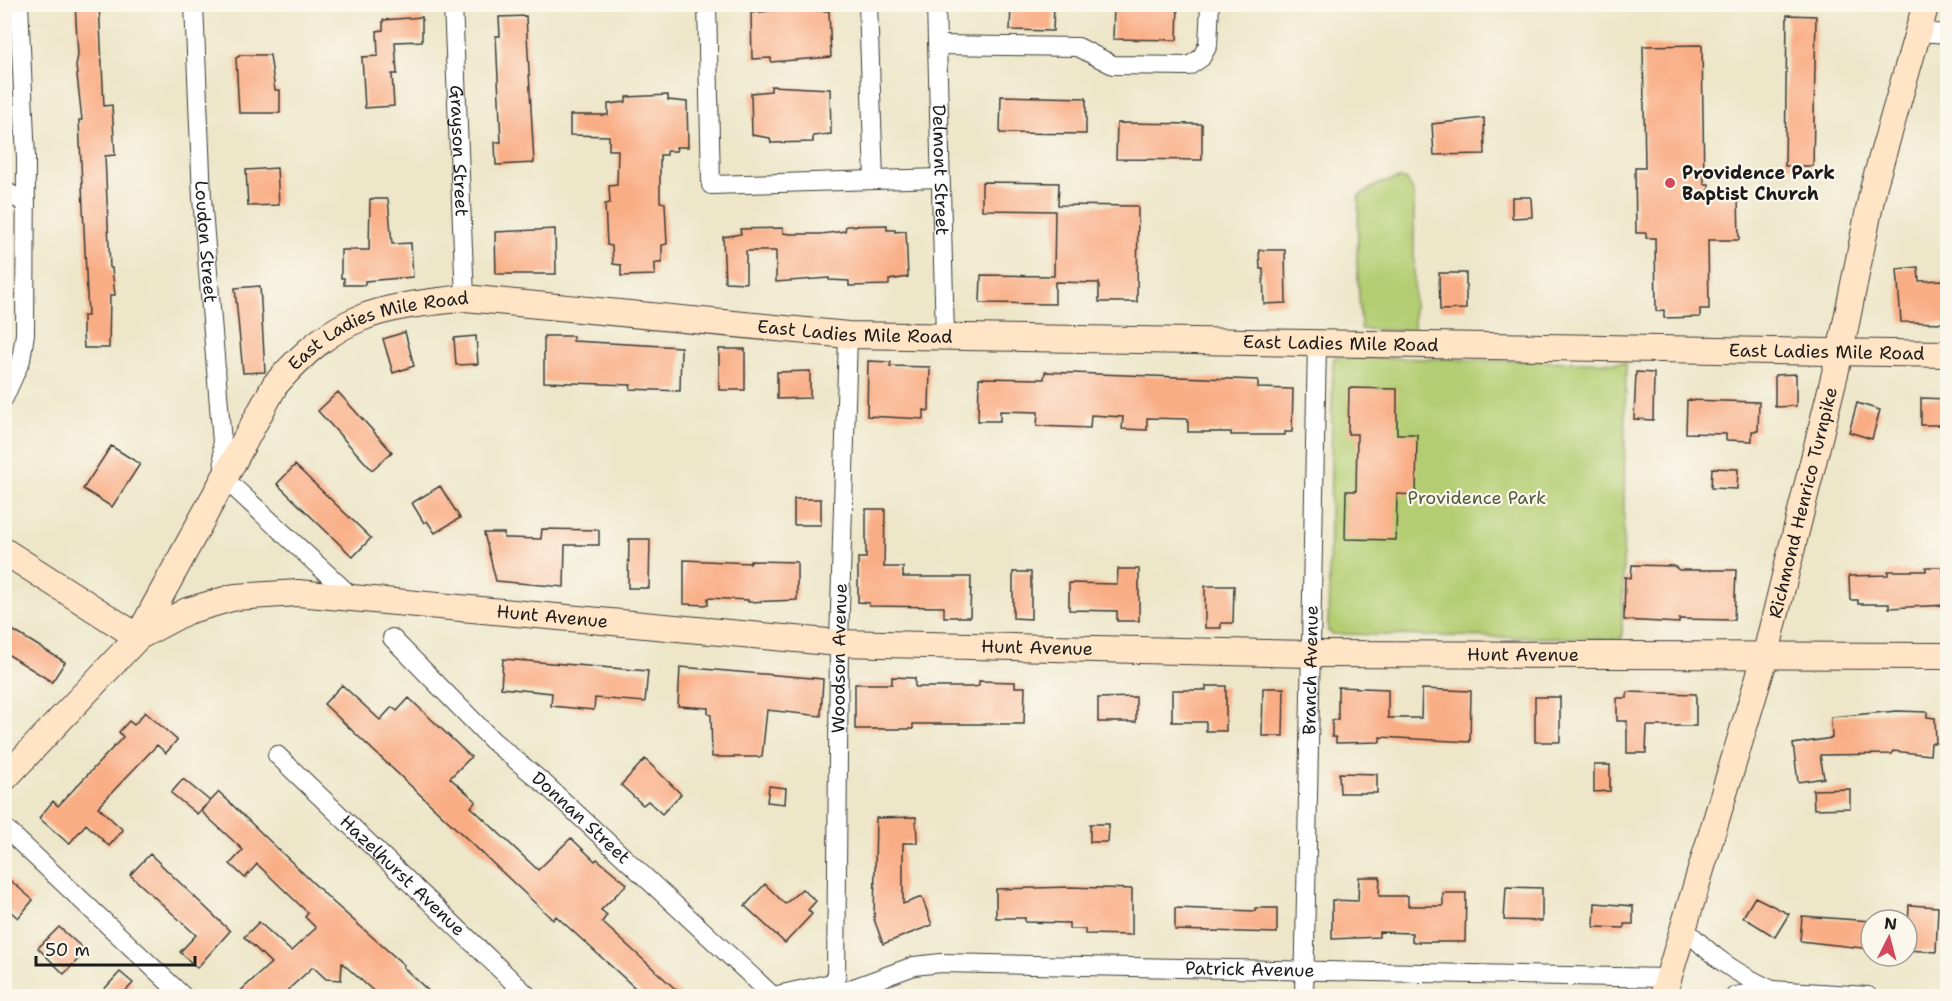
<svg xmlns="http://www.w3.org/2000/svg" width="1952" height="1001" font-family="'Shantell Sans',sans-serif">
  <rect width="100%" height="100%" fill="#fbf7ec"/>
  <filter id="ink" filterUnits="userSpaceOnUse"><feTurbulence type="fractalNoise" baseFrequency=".0167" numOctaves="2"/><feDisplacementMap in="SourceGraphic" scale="12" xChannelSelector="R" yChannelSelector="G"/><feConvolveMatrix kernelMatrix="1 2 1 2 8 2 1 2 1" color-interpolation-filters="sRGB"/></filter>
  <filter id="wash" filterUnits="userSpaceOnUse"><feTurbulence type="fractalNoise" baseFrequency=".008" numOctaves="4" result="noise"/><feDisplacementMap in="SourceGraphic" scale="24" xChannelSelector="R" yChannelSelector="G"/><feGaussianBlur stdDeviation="1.35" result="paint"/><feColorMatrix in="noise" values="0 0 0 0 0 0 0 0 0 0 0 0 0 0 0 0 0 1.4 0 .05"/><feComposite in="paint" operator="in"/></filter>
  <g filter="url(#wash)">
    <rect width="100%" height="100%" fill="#ede6c9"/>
    <!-- green -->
    <path fill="#b4cd72" stroke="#687447" stroke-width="1.5" d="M 1397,179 L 1406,179 L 1414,193 L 1414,331 L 1361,329 L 1357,262 L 1359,196 L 1379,184 Z
      M 1335,357 L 1626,363 L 1622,639 L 1333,634 L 1328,631 L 1333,362 Z"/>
    <g id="blocks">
      <!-- building -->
      <path fill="#f9ad85" d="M 75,4 L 99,4 L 104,106 L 112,105 L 115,155 L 105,156 L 110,268 L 112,268 L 115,295 L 110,295 L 109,348 L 84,348 L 83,334 L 83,316 L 88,316 L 79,120 L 82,120 L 76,66 L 78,55 Z
        M 1011,4 L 1054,4 L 1053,31 L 1010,30 Z
        M 1114,4 L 1178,4 L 1177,40 L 1113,39 Z
        M 811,5 L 811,10 L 829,11 L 831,57 L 771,62 L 771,58 L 752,59 L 751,13 L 769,11 L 768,7 Z
        M 1787,15 L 1816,16 L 1813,166 L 1785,166 Z
        M 526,16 L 534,163 L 496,165 L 495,142 L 501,142 L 496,36 L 500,36 L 499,17 Z
        M 422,17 L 422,41 L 395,42 L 397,74 L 392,74 L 394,106 L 365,108 L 362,57 L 378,56 L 377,31 L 383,30 L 383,20 Z
        M 1702,45 L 1704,184 L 1709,184 L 1709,191 L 1721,190 L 1721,196 L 1738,196 L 1739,240 L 1708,240 L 1709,309 L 1700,309 L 1700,317 L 1664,318 L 1664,310 L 1656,311 L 1655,238 L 1646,238 L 1646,233 L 1636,233 L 1635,168 L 1645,168 L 1643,46 Z
        M 241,55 L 270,55 L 275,90 L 280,90 L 280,113 L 239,113 L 236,58 Z
        M 771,86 L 830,89 L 831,134 L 813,136 L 813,142 L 771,143 L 770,138 L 752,135 L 751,93 L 771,91 Z
        M 668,95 L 668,100 L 687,102 L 688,147 L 676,147 L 677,151 L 667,151 L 667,155 L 660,155 L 660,202 L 665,203 L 667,244 L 662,245 L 662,263 L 655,263 L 655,275 L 621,276 L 621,265 L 613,264 L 612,246 L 607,245 L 605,204 L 610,203 L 609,186 L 617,185 L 618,150 L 609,150 L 609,136 L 570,135 L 570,115 L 608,115 L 608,104 L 626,102 L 626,97 Z
        M 1001,96 L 1086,98 L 1086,134 L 1000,133 Z
        M 1484,118 L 1485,154 L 1434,155 L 1432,124 Z
        M 1117,123 L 1202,124 L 1202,160 L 1116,159 Z
        M 277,168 L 279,205 L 248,206 L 246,170 Z
        M 982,182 L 1059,183 L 1058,205 L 1138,206 L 1137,302 L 1099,302 L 1099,283 L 1055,282 L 1055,304 L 980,303 L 981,275 L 1054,276 L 1055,211 L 982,210 Z
        M 1512,197 L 1531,197 L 1532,217 L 1512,218 Z
        M 370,199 L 388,199 L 392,244 L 411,243 L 413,277 L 365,281 L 365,285 L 344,285 L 344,278 L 341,278 L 341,250 L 369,250 Z
        M 887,225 L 887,230 L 895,230 L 895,232 L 906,231 L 908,277 L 889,280 L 889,285 L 849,286 L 849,281 L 829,280 L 829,278 L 776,282 L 776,251 L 746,251 L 746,283 L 725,282 L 723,237 L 741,234 L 740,229 L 783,228 L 783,233 L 791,234 L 821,234 L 845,231 L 846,226 Z
        M 555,229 L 556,274 L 496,274 L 495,232 Z
        M 1259,250 L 1285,250 L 1286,303 L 1264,304 L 1263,269 L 1260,269 Z
        M 1918,267 L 1919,281 L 1945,280 L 1947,323 L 1901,322 L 1897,269 Z
        M 1439,273 L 1466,273 L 1466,309 L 1440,310 Z
        M 260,286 L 265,372 L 243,373 L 235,288 Z
        M 405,332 L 414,366 L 393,373 L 383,339 Z
        M 476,336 L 478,364 L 456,365 L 454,338 Z
        M 544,336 L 573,336 L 573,341 L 681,347 L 680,391 L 630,389 L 631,385 L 544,382 Z
        M 719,349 L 745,349 L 745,390 L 719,390 Z
        M 868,361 L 891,362 L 890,366 L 930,367 L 929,411 L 924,410 L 924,419 L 867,416 Z
        M 810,371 L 810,398 L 777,399 L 777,372 Z
        M 1045,372 L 1258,380 L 1258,388 L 1293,389 L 1292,432 L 1285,432 L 1285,435 L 1231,435 L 1231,432 L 1188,432 L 1188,419 L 1147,418 L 1147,430 L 1122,429 L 1123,417 L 1091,415 L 1090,428 L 1037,426 L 1038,412 L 1000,411 L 1000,421 L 978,421 L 979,378 L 1044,379 Z
        M 1636,372 L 1654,373 L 1653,420 L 1634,419 Z
        M 1796,374 L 1796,406 L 1775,407 L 1775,375 Z
        M 1349,388 L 1397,389 L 1397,434 L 1417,434 L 1416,495 L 1397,494 L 1396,540 L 1345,539 L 1346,491 L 1356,491 L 1357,434 L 1348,434 Z
        M 338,392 L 392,452 L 372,470 L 318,411 Z
        M 1921,398 L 1947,399 L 1947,425 L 1921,425 Z
        M 1687,400 L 1759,402 L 1758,431 L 1752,431 L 1752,441 L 1726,440 L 1726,434 L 1686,433 Z
        M 1857,403 L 1880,410 L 1872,439 L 1849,432 Z
        M 111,446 L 140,464 L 112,507 L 83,489 Z
        M 295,465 L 371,538 L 353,557 L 277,484 Z
        M 1712,468 L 1738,469 L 1737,489 L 1711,488 Z
        M 440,486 L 460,518 L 435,533 L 427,521 L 424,523 L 412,503 Z
        M 794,499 L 821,499 L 821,525 L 794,525 Z
        M 866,509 L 885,509 L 884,567 L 903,567 L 903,577 L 971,577 L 970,617 L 944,617 L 944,607 L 869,606 L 869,603 L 858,602 L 858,558 L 866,558 Z
        M 542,529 L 599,530 L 599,545 L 565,545 L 564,587 L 496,581 L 484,533 L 504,533 L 504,538 L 508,538 L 541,539 Z
        M 629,539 L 650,539 L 649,588 L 628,588 Z
        M 684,560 L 750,563 L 750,561 L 797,562 L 797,600 L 748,602 L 748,600 L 708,598 L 708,605 L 684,604 Z
        M 1632,565 L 1674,566 L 1679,570 L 1736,570 L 1734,620 L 1679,619 L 1679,623 L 1624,620 L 1625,577 L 1631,578 Z
        M 1926,567 L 1943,567 L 1944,576 L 1947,576 L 1947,605 L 1889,608 L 1889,604 L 1858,604 L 1858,600 L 1850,600 L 1849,576 L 1888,575 L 1888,571 L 1926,571 Z
        M 1118,569 L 1139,569 L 1139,621 L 1117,621 L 1117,611 L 1069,610 L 1069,583 L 1117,584 Z
        M 1013,572 L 1031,572 L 1031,619 L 1013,618 Z
        M 1205,586 L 1234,586 L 1233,623 L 1221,623 L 1221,628 L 1205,628 Z
        M 4,625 L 65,662 L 52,682 L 4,652 Z
        M 503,659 L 648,671 L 645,702 L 595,698 L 594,710 L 551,706 L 552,693 L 501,688 Z
        M 680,667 L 823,679 L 821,716 L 767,710 L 762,757 L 712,757 L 711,715 L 708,714 L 708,708 L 678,706 Z
        M 892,677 L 915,678 L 915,687 L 974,687 L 979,686 L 979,681 L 1015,682 L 1015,687 L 1025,687 L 1024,724 L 913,724 L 913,729 L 855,729 L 855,684 L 892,684 Z
        M 342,685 L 380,720 L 392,707 L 397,711 L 409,698 L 471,757 L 450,778 L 476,801 L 471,807 L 538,870 L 571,838 L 595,861 L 597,859 L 627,884 L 601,910 L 607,915 L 602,922 L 683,996 L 644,996 L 556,916 L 553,920 L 324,704 Z
        M 1206,686 L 1226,686 L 1226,731 L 1206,731 L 1206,722 L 1172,722 L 1172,690 L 1206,690 Z
        M 1338,687 L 1388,689 L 1388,718 L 1421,718 L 1422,689 L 1471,691 L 1470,742 L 1380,737 L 1380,742 L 1336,743 L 1336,737 L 1332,737 L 1332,720 L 1338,720 Z
        M 1263,688 L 1284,688 L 1283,736 L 1262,736 Z
        M 1627,692 L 1696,694 L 1696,726 L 1647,726 L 1646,753 L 1627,753 L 1627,721 L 1617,721 L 1617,698 L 1627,698 Z
        M 1136,697 L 1136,722 L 1098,722 L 1098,698 Z
        M 1535,697 L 1560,697 L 1560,742 L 1535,742 Z
        M 1897,711 L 1927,712 L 1927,717 L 1935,718 L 1936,743 L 1931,743 L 1930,755 L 1893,751 L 1892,754 L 1820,755 L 1824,778 L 1798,782 L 1793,744 L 1832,738 L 1831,717 Z
        M 145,712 L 177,740 L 166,753 L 157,745 L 98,807 L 123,830 L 109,846 L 86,824 L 69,844 L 39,818 L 53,801 L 58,806 L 123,737 L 119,732 L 129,721 L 134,725 Z
        M 645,759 L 681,794 L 662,814 L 648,801 L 643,805 L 621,785 Z
        M 1594,765 L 1610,765 L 1610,791 L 1594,792 Z
        M 1339,773 L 1377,774 L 1377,793 L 1340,793 Z
        M 183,779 L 210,801 L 197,814 L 171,793 Z
        M 769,786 L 786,788 L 785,804 L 767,802 Z
        M 1850,789 L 1850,808 L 1814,809 L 1813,790 Z
        M 219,792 L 334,903 L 404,965 L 403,967 L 434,996 L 379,996 L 342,963 L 341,980 L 326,979 L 313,967 L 281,996 L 235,996 L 271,963 L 244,937 L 259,922 L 291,951 L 316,928 L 305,917 L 308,913 L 257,864 L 245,878 L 230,864 L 243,850 L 201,811 Z
        M 916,817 L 917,843 L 903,843 L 903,904 L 922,897 L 932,925 L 883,944 L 874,919 L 876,818 Z
        M 1090,824 L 1109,824 L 1108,842 L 1090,842 Z
        M 150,854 L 230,931 L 197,968 L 180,952 L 196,935 L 130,875 Z
        M 4,875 L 33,900 L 18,918 L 4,906 Z
        M 1359,877 L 1380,877 L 1379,896 L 1408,896 L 1408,906 L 1443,906 L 1443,893 L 1466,893 L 1465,942 L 1412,942 L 1412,933 L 1379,932 L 1379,937 L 1332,939 L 1332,900 L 1358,901 Z
        M 765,884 L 785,904 L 802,889 L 816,901 L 808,910 L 812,914 L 785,943 L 745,906 Z
        M 1070,887 L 1132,889 L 1132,935 L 1085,934 L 1085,929 L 1069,929 L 1069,923 L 1025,922 L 1025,918 L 996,918 L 996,889 Z
        M 1506,887 L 1542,888 L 1542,921 L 1504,920 Z
        M 1755,897 L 1789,914 L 1775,937 L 1743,917 Z
        M 1595,903 L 1633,906 L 1633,924 L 1624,924 L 1624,928 L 1594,927 Z
        M 1909,905 L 1938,907 L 1936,952 L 1907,950 Z
        M 1175,908 L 1255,911 L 1255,908 L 1277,908 L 1277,933 L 1175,930 Z
        M 1802,916 L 1871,921 L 1871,949 L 1800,941 Z
        M 59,927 L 86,951 L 64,974 L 38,948 Z
        M 120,972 L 133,983 L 121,996 L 98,996 Z"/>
    </g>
  </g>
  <g filter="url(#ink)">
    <use href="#blocks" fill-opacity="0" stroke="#3b3a36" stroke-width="1.5"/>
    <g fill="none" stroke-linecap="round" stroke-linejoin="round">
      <!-- street casing -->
      <g stroke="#3b3a36" stroke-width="20">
        <g id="street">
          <path id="s1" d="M 194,4 L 202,198 L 225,479 L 351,596"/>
          <path id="s2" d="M 453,4 L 465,298"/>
          <path d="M 707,4 L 711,185 L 940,178"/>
          <path d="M 868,4 L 874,180"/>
          <path id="s3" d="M 936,4 L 945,336"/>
          <path d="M 1918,32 L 1948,34"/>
          <path d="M 938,45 L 1078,47 L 1113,65 L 1189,66 L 1201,58 L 1208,45 L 1210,4"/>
          <path d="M 4,190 L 26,204"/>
          <path d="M 4,398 L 21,360 L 25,334 L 26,159 L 19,4"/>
          <path id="s4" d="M 392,638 L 493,741 L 547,786 L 773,996"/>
          <path id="s5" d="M 277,755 L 528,996"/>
          <path d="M 4,827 L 183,996"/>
          <path d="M 1683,927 C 1714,958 1733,972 1772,990"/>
          <path id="s6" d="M 837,994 L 914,966 L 941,963 L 1668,978"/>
          <path d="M 773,996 L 836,982"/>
          <path id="s7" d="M 838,996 L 836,982 L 839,643 L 848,335"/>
          <path id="s8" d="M 1304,996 L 1317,344"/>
          <path d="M 1735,996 L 1772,990 L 1868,996"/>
        </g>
      </g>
      <!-- secondary casing -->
      <g stroke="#3b3a36" stroke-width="28">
        <g id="secondary">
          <path d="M 4,551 L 138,637"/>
          <path id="s9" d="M 138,637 L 187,611 L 235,597 L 298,593 L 839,643 L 1311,654 L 1948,656"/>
          <path id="s10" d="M 4,779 L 138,637 L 275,385 C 337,314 375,308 465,298 L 848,335 L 1948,354"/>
          <path id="s11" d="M 1663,996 L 1765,657 L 1840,353 L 1874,185 L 1926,4"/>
        </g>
      </g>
      <!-- street -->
      <use href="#street" stroke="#fff" stroke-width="18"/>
      <!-- secondary -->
      <use href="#secondary" stroke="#ffe4c6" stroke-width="26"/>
    </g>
  </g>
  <!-- markers -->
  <circle fill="#d1495b" stroke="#fbf7ec" stroke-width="2" cx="1670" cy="183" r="6"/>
  <g text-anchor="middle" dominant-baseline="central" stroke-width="4.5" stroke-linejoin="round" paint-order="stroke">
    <!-- street labels -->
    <g font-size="18" fill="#1c1c1c" stroke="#fbf7ec">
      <text stroke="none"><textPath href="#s2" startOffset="147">Grayson Street</textPath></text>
      <text stroke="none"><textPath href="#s3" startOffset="166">Delmont Street</textPath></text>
      <text stroke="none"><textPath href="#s1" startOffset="238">Loudon Street</textPath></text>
      <text stroke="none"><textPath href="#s10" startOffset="1090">East Ladies Mile Road</textPath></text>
      <text stroke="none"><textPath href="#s10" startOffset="604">East Ladies Mile Road</textPath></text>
      <text stroke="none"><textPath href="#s10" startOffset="1576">East Ladies Mile Road</textPath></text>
      <text stroke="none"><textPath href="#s10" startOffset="2062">East Ladies Mile Road</textPath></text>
      <text stroke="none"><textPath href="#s11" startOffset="513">Richmond Henrico Turnpike</textPath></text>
      <text stroke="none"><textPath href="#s9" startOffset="424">Hunt Avenue</textPath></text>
      <text stroke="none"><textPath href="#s9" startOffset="910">Hunt Avenue</textPath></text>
      <text stroke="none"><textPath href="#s9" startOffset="1396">Hunt Avenue</textPath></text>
      <text stroke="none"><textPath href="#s7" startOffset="338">Woodson Avenue</textPath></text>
      <text stroke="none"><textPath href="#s8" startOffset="326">Branch Avenue</textPath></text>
      <text stroke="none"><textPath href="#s4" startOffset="261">Donnan Street</textPath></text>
      <text stroke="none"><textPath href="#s5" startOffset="174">Hazelhurst Avenue</textPath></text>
      <text stroke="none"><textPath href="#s6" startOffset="418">Patrick Avenue</textPath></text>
    </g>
    <!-- poi labels -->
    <g font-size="18" font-weight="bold" fill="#1c1c1c" stroke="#fbf7ec" text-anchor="start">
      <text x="1682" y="173">Providence Park<tspan x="1682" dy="21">Baptist Church</tspan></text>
    </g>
    <!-- park labels -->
    <g font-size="18" fill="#515a3a" stroke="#fbf7ec">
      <text x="1477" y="498">Providence Park</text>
    </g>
  </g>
  <!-- margin -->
  <rect width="1952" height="1001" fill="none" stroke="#fbf7ec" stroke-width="24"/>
  <!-- north arrow -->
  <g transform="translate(1889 938) rotate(6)"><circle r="28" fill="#fbf7ec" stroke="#a29f99" stroke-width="1.5"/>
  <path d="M0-4.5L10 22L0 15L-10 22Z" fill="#d1495b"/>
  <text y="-9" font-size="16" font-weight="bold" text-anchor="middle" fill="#1c1c1c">N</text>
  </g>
  <!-- scale -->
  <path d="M36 956v9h159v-9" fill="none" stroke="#1c1c1c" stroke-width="3"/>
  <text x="45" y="956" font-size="18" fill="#1c1c1c" stroke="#fbf7ec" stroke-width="4.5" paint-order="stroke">50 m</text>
</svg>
